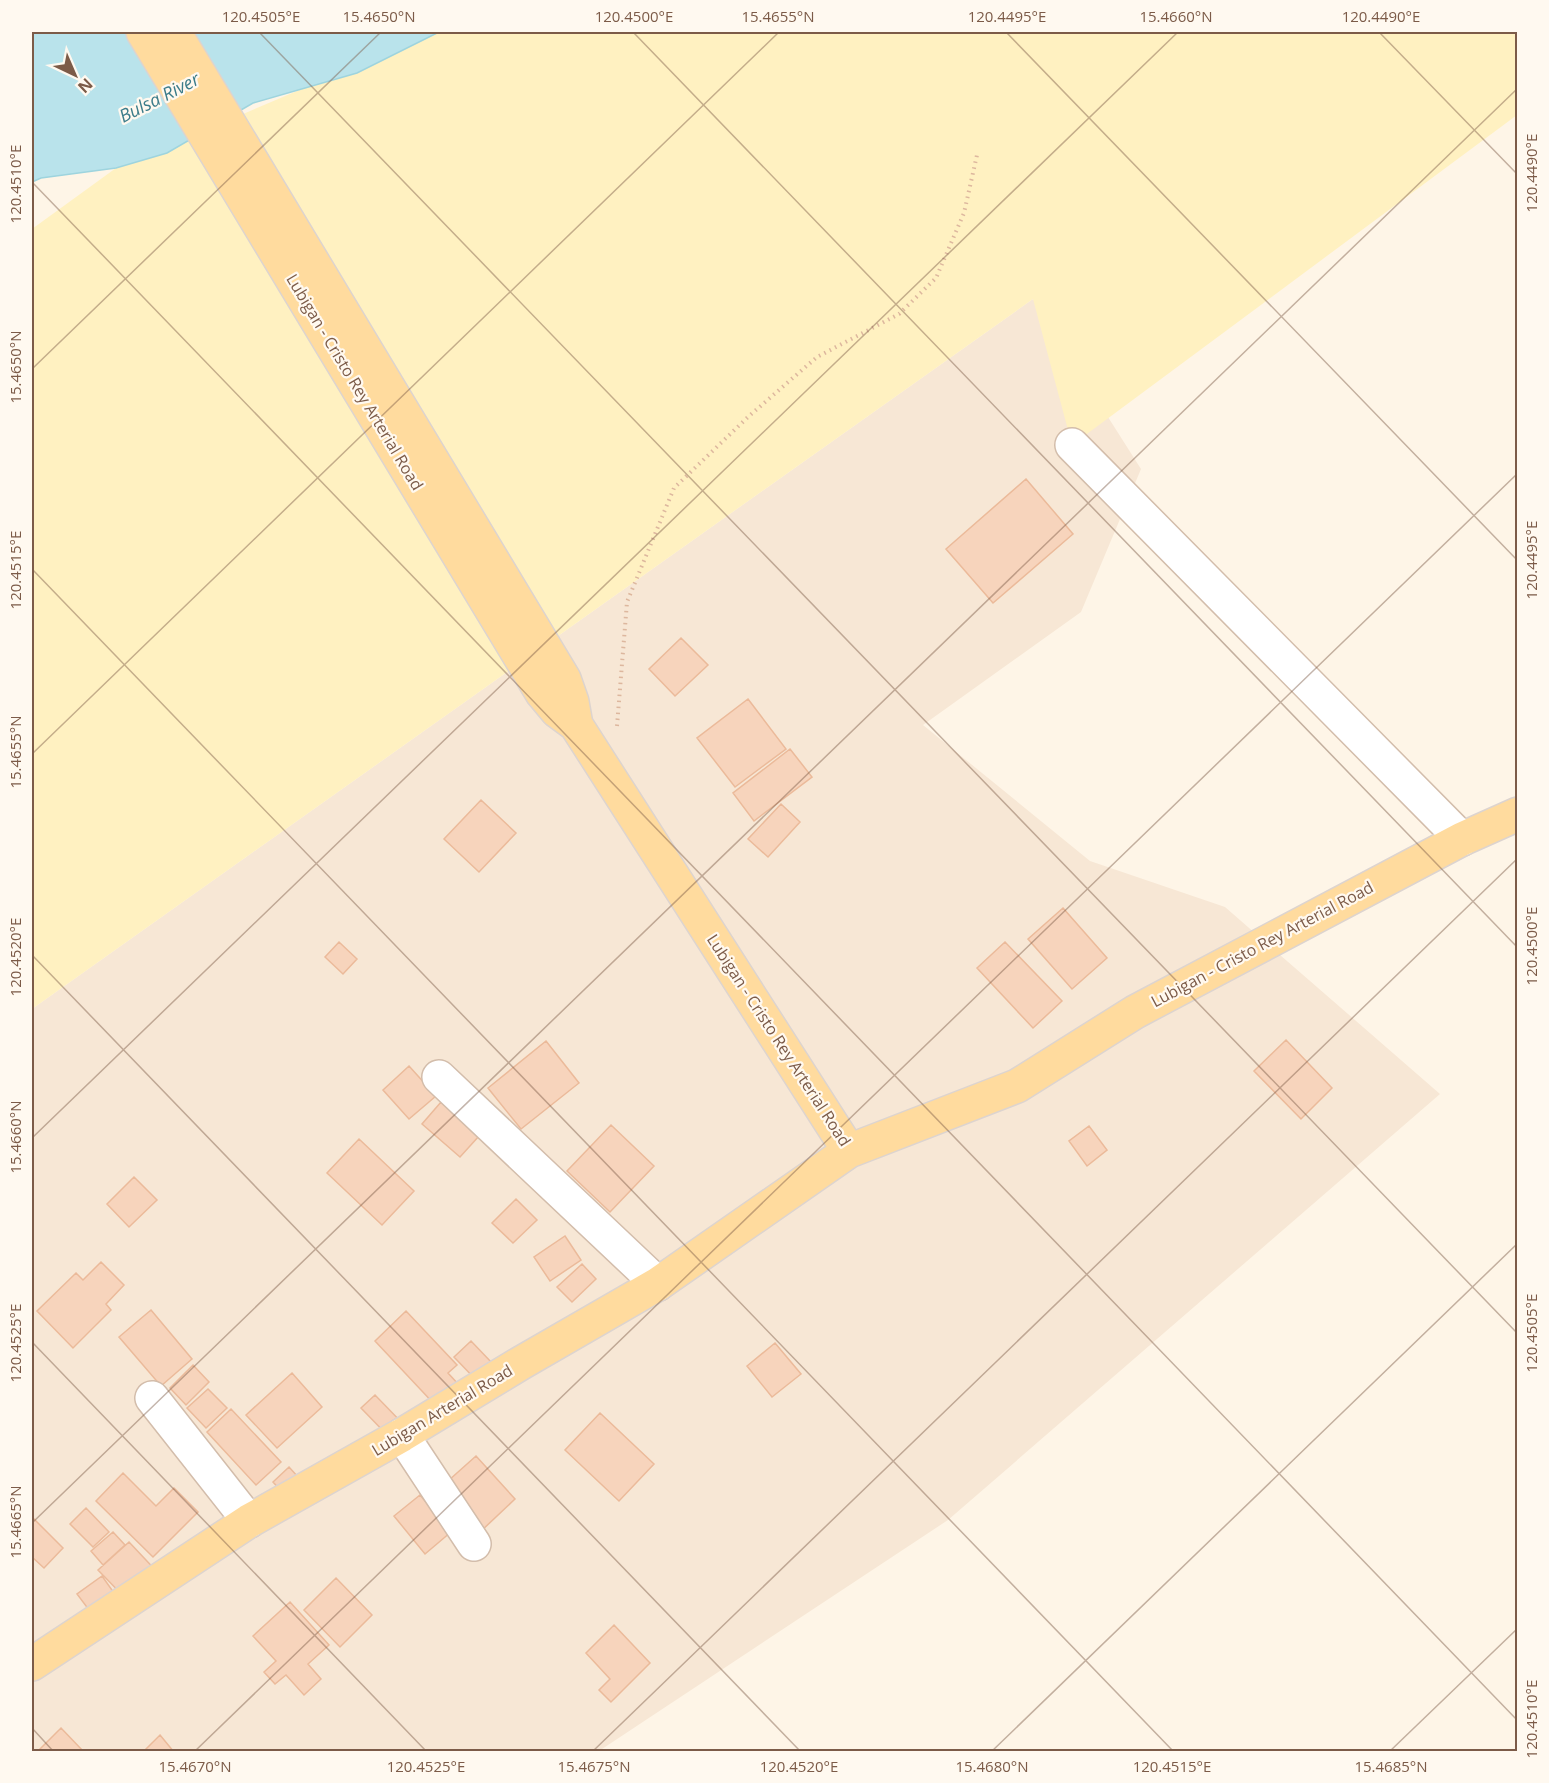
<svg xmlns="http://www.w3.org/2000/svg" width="1549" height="1783" font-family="'Open Sans',sans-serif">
  <rect width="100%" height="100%" fill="#fef5e7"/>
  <!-- residential -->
  <path fill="#f7e7d5" d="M 1033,299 L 1141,469 L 1081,612 L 923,725 L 1090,861 L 1225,907 L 1440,1094 L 948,1520 L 599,1751 L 32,1751 L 32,1009 Z"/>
  <!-- sand -->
  <path fill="#fff1c1" d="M 436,32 L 1517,32 L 1517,115 L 1072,445 L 1033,299 L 32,1009 L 32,229 L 116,168 Z"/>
  <!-- water -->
  <path fill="#b9e3eb" stroke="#9ed4de" stroke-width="1.5" d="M 32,32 L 439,32 L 357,73 L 253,103 L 167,153 L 116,168 L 41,178 L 32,182 Z"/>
  <!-- building -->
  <path fill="#f7d4bc" stroke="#ebba9a" stroke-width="1.5" d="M 1026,479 L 1073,534 L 993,603 L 946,549 Z
    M 681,638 L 708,665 L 675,696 L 649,669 Z
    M 748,699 L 786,749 L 735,787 L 697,738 Z
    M 790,749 L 812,777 L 754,821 L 733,793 Z
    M 481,800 L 516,833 L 479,872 L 444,839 Z
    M 781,804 L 800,822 L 768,857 L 748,839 Z
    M 1063,908 L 1107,958 L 1072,989 L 1028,939 Z
    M 339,942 L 357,959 L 343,974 L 325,957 Z
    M 1005,942 L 1062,1001 L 1033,1028 L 977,968 Z
    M 1286,1040 L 1332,1088 L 1301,1119 L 1254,1071 Z
    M 546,1041 L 579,1083 L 521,1129 L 488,1088 Z
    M 409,1066 L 436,1096 L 409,1119 L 383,1090 Z
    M 441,1102 L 479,1136 L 460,1157 L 422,1124 Z
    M 611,1125 L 654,1166 L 610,1212 L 567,1171 Z
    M 1089,1126 L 1107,1150 L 1087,1166 L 1069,1141 Z
    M 359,1139 L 414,1191 L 382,1225 L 327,1173 Z
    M 134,1177 L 157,1200 L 129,1227 L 107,1204 Z
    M 516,1199 L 537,1220 L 513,1243 L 492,1223 Z
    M 565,1236 L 581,1260 L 550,1281 L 534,1257 Z
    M 101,1262 L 124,1285 L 106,1304 L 111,1310 L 73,1348 L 37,1311 L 76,1273 L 83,1280 Z
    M 582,1264 L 596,1279 L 572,1302 L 557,1287 Z
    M 151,1310 L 192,1359 L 161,1386 L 119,1337 Z
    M 406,1311 L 457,1365 L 448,1373 L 459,1385 L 436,1406 L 375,1341 Z
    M 471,1341 L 493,1364 L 477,1381 L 454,1357 Z
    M 775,1343 L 801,1374 L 772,1397 L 747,1366 Z
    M 193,1365 L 209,1382 L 186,1405 L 170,1388 Z
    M 292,1373 L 322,1407 L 277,1448 L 246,1415 Z
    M 208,1389 L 227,1408 L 206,1428 L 187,1408 Z
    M 375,1395 L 406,1427 L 392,1440 L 361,1408 Z
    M 231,1409 L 281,1462 L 256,1485 L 207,1432 Z
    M 600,1413 L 654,1464 L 619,1501 L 565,1450 Z
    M 476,1456 L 515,1499 L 479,1533 L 439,1489 Z
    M 289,1467 L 307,1487 L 291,1502 L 273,1482 Z
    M 123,1473 L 156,1506 L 174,1488 L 198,1512 L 153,1557 L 96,1501 Z
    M 420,1495 L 451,1532 L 425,1554 L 394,1516 Z
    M 86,1508 L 109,1532 L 93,1547 L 70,1524 Z
    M 33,1518 L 63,1548 L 44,1568 L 32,1557 Z
    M 113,1532 L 125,1545 L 103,1565 L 91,1551 Z
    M 129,1542 L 161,1576 L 131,1604 L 98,1570 Z
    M 102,1576 L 119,1600 L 95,1618 L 77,1594 Z
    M 336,1578 L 372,1615 L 340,1647 L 304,1610 Z
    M 290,1602 L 329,1645 L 308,1664 L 321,1679 L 304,1695 L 286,1675 L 275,1684 L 264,1672 L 276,1661 L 253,1636 Z
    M 614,1625 L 650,1663 L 611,1702 L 599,1690 L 610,1679 L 586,1653 Z
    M 61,1728 L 84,1752 L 37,1752 Z
    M 160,1735 L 174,1752 L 143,1752 Z"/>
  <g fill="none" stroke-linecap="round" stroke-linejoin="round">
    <!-- minor casing -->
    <g stroke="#d3bdab" stroke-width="36">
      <path id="minor" d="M 1072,445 L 1462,839
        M 439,1077 L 658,1284
        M 152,1398 L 249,1521
        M 402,1435 L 474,1544"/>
    </g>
    <!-- major casing -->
    <g stroke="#ddd4cf" stroke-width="36">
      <path id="major" d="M 143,32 L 542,693 L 557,711 L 576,725 L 849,1151
        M 174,32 L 564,679 L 572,702 L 576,725
        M 32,1664 L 249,1521 L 402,1435 L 521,1363 L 658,1284 L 849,1151 L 1017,1086 L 1135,1012 L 1462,839 L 1518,814"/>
    </g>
    <!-- path -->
    <path stroke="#ddb79e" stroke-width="4" stroke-dasharray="1.5 4.5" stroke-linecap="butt" d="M 617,726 L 627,602 L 674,488 L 748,417 L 817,357 L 899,314 L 936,278 L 964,213 L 977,155"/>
    <!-- minor -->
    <use href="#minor" stroke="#fff" stroke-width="33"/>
    <!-- major -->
    <use href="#major" stroke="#ffdb9e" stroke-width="33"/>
  </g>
  <!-- ticks -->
  <path fill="none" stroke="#7c5b48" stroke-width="1.5" stroke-opacity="0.45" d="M 259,32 L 1518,1334M 633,32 L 1518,948M 1006,32 L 1518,561M 1379,32 L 1518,175M 32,182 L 1518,1721M 32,369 L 381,32M 32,569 L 1174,1752M 32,754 L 779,32M 32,955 L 801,1752M 32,1138 L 1178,32M 32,1342 L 427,1752M 32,1523 L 1518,88M 32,1728 L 54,1752M 194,1752 L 1518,473M 592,1752 L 1518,858M 991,1752 L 1518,1243M 1389,1752 L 1518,1628"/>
  <g text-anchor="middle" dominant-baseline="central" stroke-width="4.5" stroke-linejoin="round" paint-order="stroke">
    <!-- street labels -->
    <g font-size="16" fill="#7c5b48" stroke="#fff9f0">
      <text transform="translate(355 382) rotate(59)">Lubigan - Cristo Rey Arterial Road</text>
      <text transform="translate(1262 944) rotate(-28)">Lubigan - Cristo Rey Arterial Road</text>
      <text transform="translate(779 1040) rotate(57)">Lubigan - Cristo Rey Arterial Road</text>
      <text transform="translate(442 1410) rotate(-31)">Lubigan Arterial Road</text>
    </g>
    <!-- water labels -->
    <g font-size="18" font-style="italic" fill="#3c7c8a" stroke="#fff9f0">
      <text transform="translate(159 97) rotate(-27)">Bulsa River</text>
    </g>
  </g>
  <!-- border -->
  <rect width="1549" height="1783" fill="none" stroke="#fff9f0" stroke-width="66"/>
  <!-- north arrow -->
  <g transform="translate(75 75) rotate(136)" stroke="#fff9f0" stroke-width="4.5" paint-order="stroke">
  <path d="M0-4.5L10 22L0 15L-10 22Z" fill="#7c5b48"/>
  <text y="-9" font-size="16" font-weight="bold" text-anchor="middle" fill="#7c5b48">N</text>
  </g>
  <rect x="33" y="33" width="1483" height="1717" fill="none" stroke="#7c5b48" stroke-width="2"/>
  <g font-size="15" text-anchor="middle" fill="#7c5b48">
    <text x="261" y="22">120.4505°E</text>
    <text x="379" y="22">15.4650°N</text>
    <text x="634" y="22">120.4500°E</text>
    <text x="778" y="22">15.4655°N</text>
    <text x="1007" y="22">120.4495°E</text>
    <text x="1176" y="22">15.4660°N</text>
    <text x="1381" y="22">120.4490°E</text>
    <text transform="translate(1532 173) rotate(-90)" y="5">120.4490°E</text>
    <text transform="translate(16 184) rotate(-90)" y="5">120.4510°E</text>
    <text transform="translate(16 367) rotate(-90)" y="5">15.4650°N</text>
    <text transform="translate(1532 560) rotate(-90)" y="5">120.4495°E</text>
    <text transform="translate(16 570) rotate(-90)" y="5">120.4515°E</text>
    <text transform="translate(16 752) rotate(-90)" y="5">15.4655°N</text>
    <text transform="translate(1532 946) rotate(-90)" y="5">120.4500°E</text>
    <text transform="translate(16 957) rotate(-90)" y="5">120.4520°E</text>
    <text transform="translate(16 1137) rotate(-90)" y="5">15.4660°N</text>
    <text transform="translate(1532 1333) rotate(-90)" y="5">120.4505°E</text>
    <text transform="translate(16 1343) rotate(-90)" y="5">120.4525°E</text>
    <text transform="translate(16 1522) rotate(-90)" y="5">15.4665°N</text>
    <text transform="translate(1532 1719) rotate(-90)" y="5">120.4510°E</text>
    <text x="195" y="1772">15.4670°N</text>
    <text x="426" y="1772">120.4525°E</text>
    <text x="594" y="1772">15.4675°N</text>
    <text x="799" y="1772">120.4520°E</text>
    <text x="992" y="1772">15.4680°N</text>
    <text x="1172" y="1772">120.4515°E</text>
    <text x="1391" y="1772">15.4685°N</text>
  </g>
</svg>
